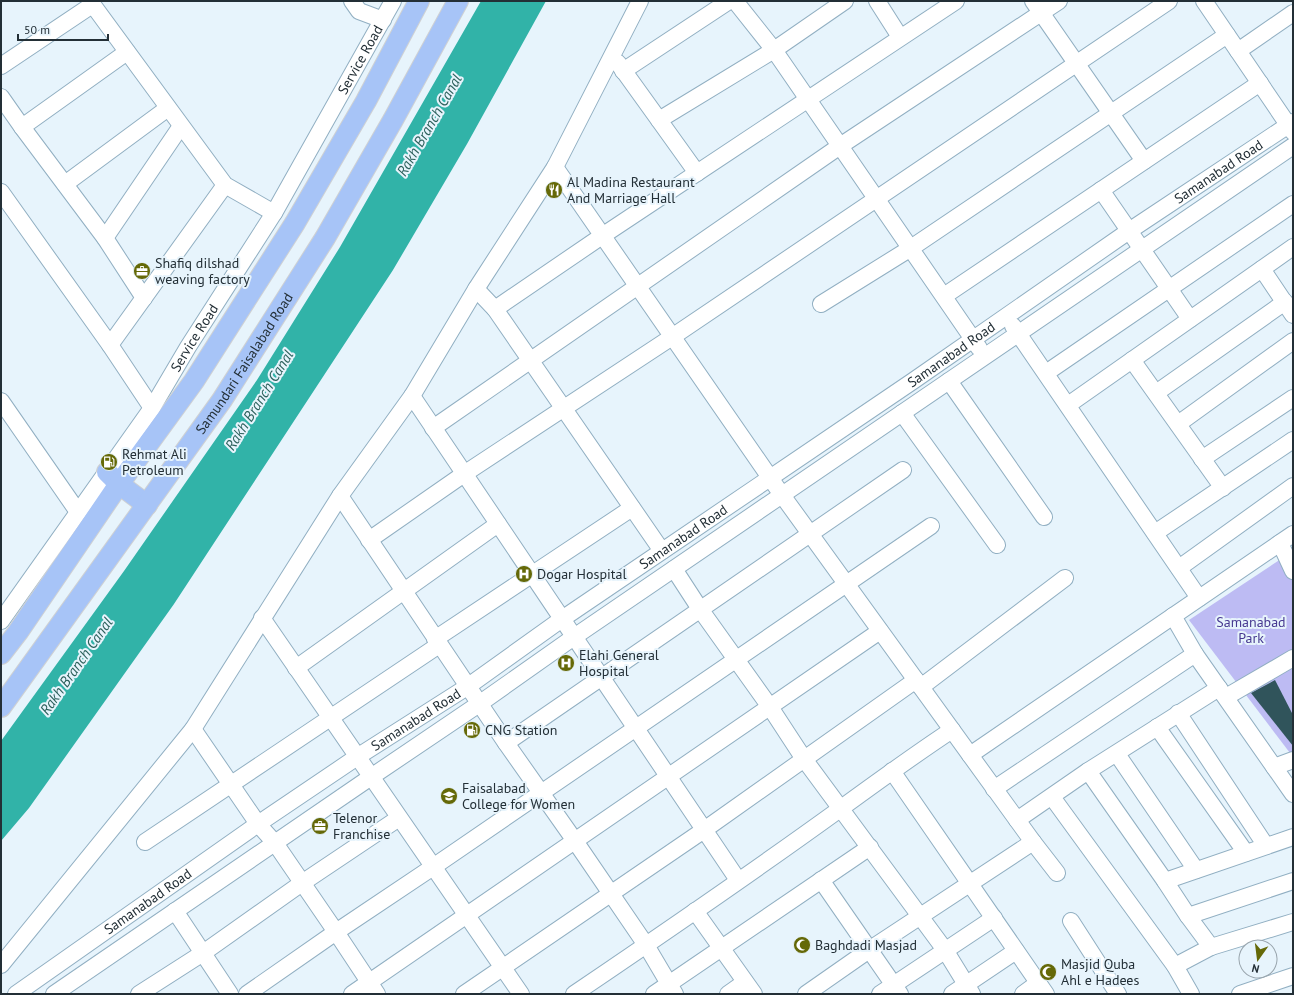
<svg xmlns="http://www.w3.org/2000/svg" width="1294" height="995" font-family="'PT Sans',sans-serif">
  <rect width="100%" height="100%" fill="#e7f4fc"/>
  <!-- green -->
  <path fill="#bdbbf3" d="M 1293,551 L 1293,752 L 1290,753 L 1189,620 Z"/>
  <!-- water -->
  <path fill="#31b3a8" d="M 481,1 L 546,1 L 467,144 L 393,270 L 174,604 L 29,808 L 1,841 L 1,741 L 124,571 L 257,380 L 340,247 Z"/>
  <!-- building -->
  <path fill="#30545b" d="M 1275,680 L 1293,715 L 1293,746 L 1251,693 Z"/>
  <g fill="none" stroke-linecap="round" stroke-linejoin="round">
    <!-- minor casing -->
    <g stroke="#91afc2" stroke-width="18">
      <g id="minor">
        <path d="M 90,1 L 225,185 L 274,213"/>
        <path d="M 352,1 L 359,11 L 383,20"/>
        <path d="M 735,1 L 774,50 L 979,348"/>
        <path d="M 877,1 L 900,37"/>
        <path d="M 1033,1 L 1144,161"/>
        <path d="M 1204,1 L 1293,132"/>
        <path d="M 1238,51 L 1293,13"/>
        <path d="M 618,63 L 659,120"/>
        <path d="M 1,66 L 92,5"/>
        <path d="M 623,71 L 729,1"/>
        <path d="M 1,97 L 22,127 L 105,238 L 144,298"/>
        <path d="M 22,127 L 127,52"/>
        <path d="M 555,167 L 782,495 L 1033,842 L 1057,873"/>
        <path d="M 697,173 L 659,120 L 774,50 L 845,1"/>
        <path d="M 65,184 L 168,108"/>
        <path d="M 1101,190 L 1190,319"/>
        <path d="M 1,192 L 110,345 L 152,408"/>
        <path d="M 105,238 L 181,126"/>
        <path d="M 1262,269 L 1293,315"/>
        <path d="M 476,289 L 495,309 L 662,551"/>
        <path d="M 944,296 L 1260,83"/>
        <path d="M 821,304 L 911,248 L 1227,35"/>
        <path d="M 495,309 L 602,236 L 956,1"/>
        <path d="M 1013,326 L 1199,598"/>
        <path d="M 110,345 L 225,185"/>
        <path d="M 1132,360 L 1223,488"/>
        <path d="M 1046,373 L 1293,204"/>
        <path d="M 949,381 L 1044,517"/>
        <path d="M 1156,393 L 1285,302"/>
        <path d="M 412,396 L 738,880"/>
        <path d="M 1,401 L 78,512"/>
        <path d="M 1068,405 L 1293,247"/>
        <path d="M 902,413 L 997,545"/>
        <path d="M 1178,424 L 1293,341"/>
        <path d="M 433,428 L 840,146 L 1059,1"/>
        <path d="M 1202,459 L 1293,398"/>
        <path d="M 340,496 L 506,743 L 575,841 L 646,945 L 675,994"/>
        <path d="M 1155,533 L 1293,440"/>
        <path d="M 369,540 L 464,474 L 672,337 L 1169,1"/>
        <path d="M 1280,543 L 1293,571"/>
        <path d="M 1179,568 L 1293,486"/>
        <path d="M 674,569 L 700,609 L 770,707 L 804,759 L 945,950 L 972,994"/>
        <path d="M 1173,616 L 1195,654 L 1293,794"/>
        <path d="M 262,618 L 521,994"/>
        <path id="s1" d="M 1,621 L 152,408 L 188,347 L 274,213 L 393,1"/>
        <path d="M 435,639 L 632,508"/>
        <path d="M 296,668 L 498,524"/>
        <path d="M 921,687 L 1065,578"/>
        <path d="M 1226,697 L 1293,658"/>
        <path d="M 1178,713 L 1266,846"/>
        <path d="M 1157,727 L 1246,853"/>
        <path d="M 193,729 L 258,824 L 275,843 L 336,932 L 377,994"/>
        <path d="M 506,743 L 903,470"/>
        <path d="M 1117,754 L 1196,870"/>
        <path d="M 970,755 L 1293,534"/>
        <path d="M 1274,767 L 1293,760"/>
        <path d="M 892,771 L 1046,994"/>
        <path d="M 1088,771 L 1165,881 L 1188,916 L 1211,947"/>
        <path d="M 994,789 L 1195,654"/>
        <path d="M 1052,797 L 1175,966 L 1191,994"/>
        <path d="M 1017,820 L 1088,771 L 1219,688"/>
        <path d="M 145,842 L 439,645"/>
        <path d="M 821,880 L 900,994"/>
        <path d="M 1165,881 L 1293,837"/>
        <path d="M 175,911 L 230,994"/>
        <path d="M 695,911 L 754,994"/>
        <path d="M 1188,916 L 1293,881"/>
        <path d="M 1071,921 L 1118,994"/>
        <path d="M 1,965 L 193,729 L 340,496 L 412,396 L 476,289 L 555,167 L 640,1"/>
        <path d="M 1175,966 L 1211,947 L 1293,922"/>
        <path id="s2" d="M 16,994 L 258,824 L 357,757 L 467,687 L 562,619 L 913,381 L 1129,231 L 1293,122"/>
        <path d="M 54,994 L 371,777 L 479,704 L 574,637 L 1293,146"/>
        <path d="M 139,994 L 203,953 L 302,883 L 399,818"/>
        <path d="M 247,994 L 336,932 L 433,867 L 931,526"/>
        <path d="M 352,994 L 880,631"/>
        <path d="M 464,994 L 704,830 L 916,680"/>
        <path d="M 574,994 C 664,933 753,872 840,809 C 877,782 914,755 952,730"/>
        <path d="M 654,994 L 870,847"/>
        <path d="M 728,994 L 745,982"/>
        <path d="M 806,994 L 869,950 L 1033,842"/>
        <path d="M 880,994 L 994,918"/>
        <path d="M 952,994 L 1016,951"/>
        <path d="M 1023,994 L 1038,983"/>
        <path d="M 1240,994 L 1293,976"/>
      </g>
    </g>
    <!-- major casing -->
    <g stroke="#cfd1d3" stroke-width="22">
      <g id="major">
        <path d="M 107,472 L 119,484 L 147,505"/>
        <path d="M 1,654 L 18,632 L 119,484 L 194,381 L 295,223 L 366,101 L 419,1"/>
        <path id="s3" d="M 1,707 L 222,400 L 325,238 L 393,120 L 458,1"/>
      </g>
    </g>
    <!-- minor -->
    <use href="#minor" stroke="#fff" stroke-width="16"/>
    <!-- major -->
    <use href="#major" stroke="#a7c4f7" stroke-width="20"/>
  </g>
  <!-- icons -->
  <defs>
    <g id="restaurant-disc" transform="scale(0.9)"><circle r="9.5" fill="#656908" stroke="#e7f4fc"/><path d="M-5-6h1v4h1v-4h1v4h1v-4h1v5L-1.5 .5V6h-2V.5L-5-1ZM5-6V6H3V1.5H1.5Q1.5-4 5-6Z" fill="#fff"/></g>
    <g id="office-disc" transform="scale(0.9)"><circle r="9.5" fill="#656908" stroke="#e7f4fc"/><path d="M-6-3h4V-5.5h4V-3h4V5H-6ZM-1-4.5V-3h2v-1.5ZM-6 0V1H6V0Z" fill="#fff"/></g>
    <g id="fuel-disc" transform="scale(0.9)"><circle r="9.5" fill="#656908" stroke="#e7f4fc"/><path d="M-5.5-6h7V0h2V4h1.3V-2.5L3-4.5l.8-.8L6-3V5H2.5V1h-1V6h-7ZM-4.2-4.7v3.2H.2V-4.7Z" fill="#fff"/></g>
    <g id="hospital-disc" transform="scale(0.9)"><circle r="9.5" fill="#656908" stroke="#e7f4fc"/><path d="M-5-5h3v3.5h4V-5h3V5h-3V1.5h-4V5h-3Z" fill="#fff"/></g>
    <g id="university-disc" transform="scale(0.9)"><circle r="9.5" fill="#656908" stroke="#e7f4fc"/><path d="M0-5L7-2L0 1L-7-2ZM-4 1L0 2.5L4 1V4Q0 6-4 4Z" fill="#fff"/></g>
    <g id="mosque-disc" transform="scale(0.9)"><circle r="9.5" fill="#656908" stroke="#e7f4fc"/><path d="M3.5-4.9A6 6 0 1 0 3.5 4.9A5 5 0 1 1 3.5-4.9Z" fill="#fff"/></g>
  </defs>
  <g fill-rule="evenodd">
    <use href="#restaurant-disc" x="554" y="190"/>
    <use href="#office-disc" x="142" y="271"/>
    <use href="#fuel-disc" x="109" y="462"/>
    <use href="#hospital-disc" x="524" y="574"/>
    <use href="#hospital-disc" x="566" y="663"/>
    <use href="#fuel-disc" x="472" y="730"/>
    <use href="#university-disc" x="449" y="796"/>
    <use href="#office-disc" x="320" y="826"/>
    <use href="#mosque-disc" x="802" y="945"/>
    <use href="#mosque-disc" x="1048" y="972"/>
  </g>
  <g text-anchor="middle" dominant-baseline="central" stroke-width="4" stroke-linejoin="round" paint-order="stroke">
    <!-- street labels -->
    <g font-size="14" fill="#232f36" stroke="#e7f4fc">
      <text stroke="none"><textPath href="#s1" startOffset="667">Service Road</textPath></text>
      <text stroke="none"><textPath href="#s2" startOffset="1457">Samanabad Road</textPath></text>
      <text stroke="none"><textPath href="#s1" startOffset="343">Service Road</textPath></text>
      <text stroke="none"><textPath href="#s2" startOffset="1133">Samanabad Road</textPath></text>
      <text stroke="none"><textPath href="#s3" startOffset="421">Samundari Faisalabad Road</textPath></text>
      <text stroke="none"><textPath href="#s2" startOffset="809">Samanabad Road</textPath></text>
      <text stroke="none"><textPath href="#s2" startOffset="485">Samanabad Road</textPath></text>
      <text stroke="none"><textPath href="#s2" startOffset="161">Samanabad Road</textPath></text>
    </g>
    <!-- poi labels -->
    <g font-size="14" fill="#232f36" stroke="#e7f4fc" text-anchor="start">
      <text x="567" y="182">Al Madina Restaurant<tspan x="567" dy="16">And Marriage Hall</tspan></text>
      <text x="155" y="263">Shafiq dilshad<tspan x="155" dy="16">weaving factory</tspan></text>
      <text x="122" y="454">Rehmat Ali<tspan x="122" dy="16">Petroleum</tspan></text>
      <text x="537" y="574">Dogar Hospital</text>
      <text x="579" y="655">Elahi General<tspan x="579" dy="16">Hospital</tspan></text>
      <text x="485" y="730">CNG Station</text>
      <text x="462" y="788">Faisalabad<tspan x="462" dy="16">College for Women</tspan></text>
      <text x="333" y="818">Telenor<tspan x="333" dy="16">Franchise</tspan></text>
      <text x="815" y="945">Baghdadi Masjad</text>
      <text x="1061" y="964">Masjid Quba<tspan x="1061" dy="16">Ahl e Hadees</tspan></text>
    </g>
    <!-- park labels -->
    <g font-size="14" fill="#463890" stroke="#e7f4fc">
      <text x="1251" y="622">Samanabad<tspan x="1251" dy="16">Park</tspan></text>
    </g>
    <!-- water labels -->
    <g font-size="15" font-style="italic" fill="#2d615c" stroke="#e7f4fc">
      <text transform="translate(429 125) rotate(-60)">Rakh Branch Canal</text>
      <text transform="translate(259 400) rotate(-58)">Rakh Branch Canal</text>
      <text transform="translate(76 666) rotate(-55)">Rakh Branch Canal</text>
    </g>
  </g>
  <!-- border -->
  <rect width="1294" height="995" fill="none" stroke="#232f36" stroke-width="4"/>
  <!-- north arrow -->
  <g transform="translate(1258 959) rotate(194)"><circle r="19" fill="#e7f4fc" stroke="#99a5ad"/>
  <path d="M0-3L7 15L0 10L-7 15Z" fill="#656908"/>
  <text y="-6" font-size="11" font-weight="bold" text-anchor="middle" fill="#232f36">N</text>
  </g>
  <!-- scale -->
  <path d="M18 34v6h90v-6" fill="none" stroke="#232f36" stroke-width="2"/>
  <text x="24" y="34" font-size="12" fill="#232f36" stroke="#e7f4fc" stroke-width="3" paint-order="stroke">50 m</text>
</svg>
